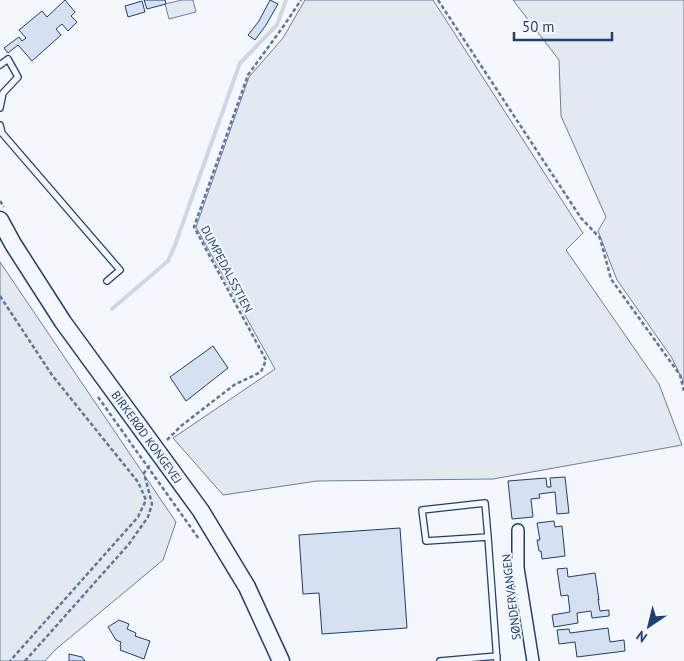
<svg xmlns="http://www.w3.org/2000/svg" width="684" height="661" font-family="'PT Sans',sans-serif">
  <rect width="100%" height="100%" fill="#f4f7fb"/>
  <!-- green -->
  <path fill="#e3e9f0" stroke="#687fa3" d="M 182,0 L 193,0 L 196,12 L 169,19 L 165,4 Z
    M 305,0 L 433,0 L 583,233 L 566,250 L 659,384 L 682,445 L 493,479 L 317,481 L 223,495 L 173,438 L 275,369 L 196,227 L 249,77 L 283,38 Z
    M 513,0 L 684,0 L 684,383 L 672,358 L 617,280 L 598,231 L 606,217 L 561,116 L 559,60 Z
    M 0,262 L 176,522 L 163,560 L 55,650 L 45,661 L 0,661 Z"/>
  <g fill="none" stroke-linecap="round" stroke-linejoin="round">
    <!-- stream -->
    <path stroke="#cfd7e4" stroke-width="4" d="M 112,309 L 168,261 L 175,245 L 240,63 L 277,25 L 286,0"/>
  </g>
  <!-- building -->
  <path fill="#d5e0f0" stroke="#1d3f73" d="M 65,0 L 75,12 L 71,16 L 77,22 L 68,31 L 62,24 L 56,29 L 61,35 L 32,61 L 18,45 L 8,53 L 4,48 L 19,37 L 22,41 L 26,38 L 19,30 L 42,11 L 47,17 Z
    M 144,0 L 165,0 L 166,4 L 147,9 Z
    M 270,0 L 278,4 L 266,25 L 255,40 L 248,35 L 259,21 Z
    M 142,1 L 145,12 L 128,17 L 125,6 Z
    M 213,346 L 228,368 L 186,401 L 170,377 Z
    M 565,477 L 569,513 L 557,514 L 555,492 L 539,494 L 540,498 L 531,499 L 533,517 L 512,519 L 508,481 L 546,478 L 547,487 L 551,487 L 550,478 Z
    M 554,521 L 555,527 L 562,526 L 565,556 L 542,559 L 541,551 L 539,551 L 537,540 L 540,540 L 537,523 Z
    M 400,528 L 407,628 L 322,634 L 319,593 L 303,594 L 299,535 Z
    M 567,568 L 568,577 L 595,573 L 599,600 L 598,599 L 600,611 L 609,610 L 609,616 L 592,618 L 591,611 L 577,613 L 578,623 L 554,627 L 552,615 L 570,612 L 568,595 L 561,596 L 557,569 Z
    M 119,620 L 129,624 L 127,629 L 136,633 L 135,636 L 150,641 L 144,659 L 120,650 L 121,647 L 120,646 L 121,642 L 116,640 L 108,627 Z
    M 608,628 L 610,642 L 624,640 L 625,651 L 577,657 L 575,642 L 559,644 L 557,630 L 569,629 L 570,633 Z
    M 69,654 L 82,657 L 85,661 L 69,661 Z"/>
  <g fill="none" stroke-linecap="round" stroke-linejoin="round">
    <!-- service casing -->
    <g stroke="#1d3f73" stroke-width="8">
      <path id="service" d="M 0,65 L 8,59 L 18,77 L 3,93 L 0,108
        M 0,125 L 2,133 L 120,270 L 107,281
        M 488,537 L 426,541 L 422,510 L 485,503 L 488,537 L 497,661
        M 440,661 L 497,656"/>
    </g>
    <!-- minor casing -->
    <g stroke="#1d3f73" stroke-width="14">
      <path id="minor" d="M 518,530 L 518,568 L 533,661"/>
    </g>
    <!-- secondary casing -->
    <g stroke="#1d3f73" stroke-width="19">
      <path id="secondary" d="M 0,220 L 13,244 L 63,322 L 201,511 L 247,587 L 281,661"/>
    </g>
    <!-- path -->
    <path stroke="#5e769c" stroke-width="2.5" stroke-dasharray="4 2.5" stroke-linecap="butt" d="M 438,0 L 581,218 L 600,238 L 611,279 L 680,375 L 684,391
      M 0,201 L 4,207
      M 0,296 L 52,375 L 138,482 L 146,500 L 138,517 L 10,661
      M 98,397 L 199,539
      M 167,440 L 181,426 L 234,385 L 261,372 L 266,360 L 194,227 L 248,75 L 285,24 L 301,0
      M 25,661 L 129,544 L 148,517 L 152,504 L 144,473 L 150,465"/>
    <!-- service -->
    <use href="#service" stroke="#f4f7fb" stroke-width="5.5"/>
    <!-- minor -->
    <use href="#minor" stroke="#f4f7fb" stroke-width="11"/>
    <!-- secondary -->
    <use href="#secondary" stroke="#f4f7fb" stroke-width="16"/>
  </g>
  <g text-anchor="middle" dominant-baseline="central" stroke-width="4" stroke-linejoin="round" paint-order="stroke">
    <!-- street labels -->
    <g font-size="12" fill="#1d3f73" stroke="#f4f7fb">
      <text transform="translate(227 269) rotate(62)">DUMPEDALSSTIEN</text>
      <text transform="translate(147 437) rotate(54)">BIRKERØD KONGEVEJ</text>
      <text transform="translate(511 597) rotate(-97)">SØNDERVANGEN</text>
    </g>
  </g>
  <!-- north arrow -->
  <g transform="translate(649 626) rotate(215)" stroke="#f4f7fb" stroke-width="4" paint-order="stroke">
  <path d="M0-4L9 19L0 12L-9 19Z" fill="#1d3f73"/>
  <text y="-8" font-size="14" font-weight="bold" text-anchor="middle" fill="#1d3f73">N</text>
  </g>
  <!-- scale -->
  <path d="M514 32v8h98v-8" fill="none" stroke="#1d3f73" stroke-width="2.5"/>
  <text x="522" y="32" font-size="15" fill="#1d3f73" stroke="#f4f7fb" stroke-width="4" paint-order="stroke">50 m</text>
</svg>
